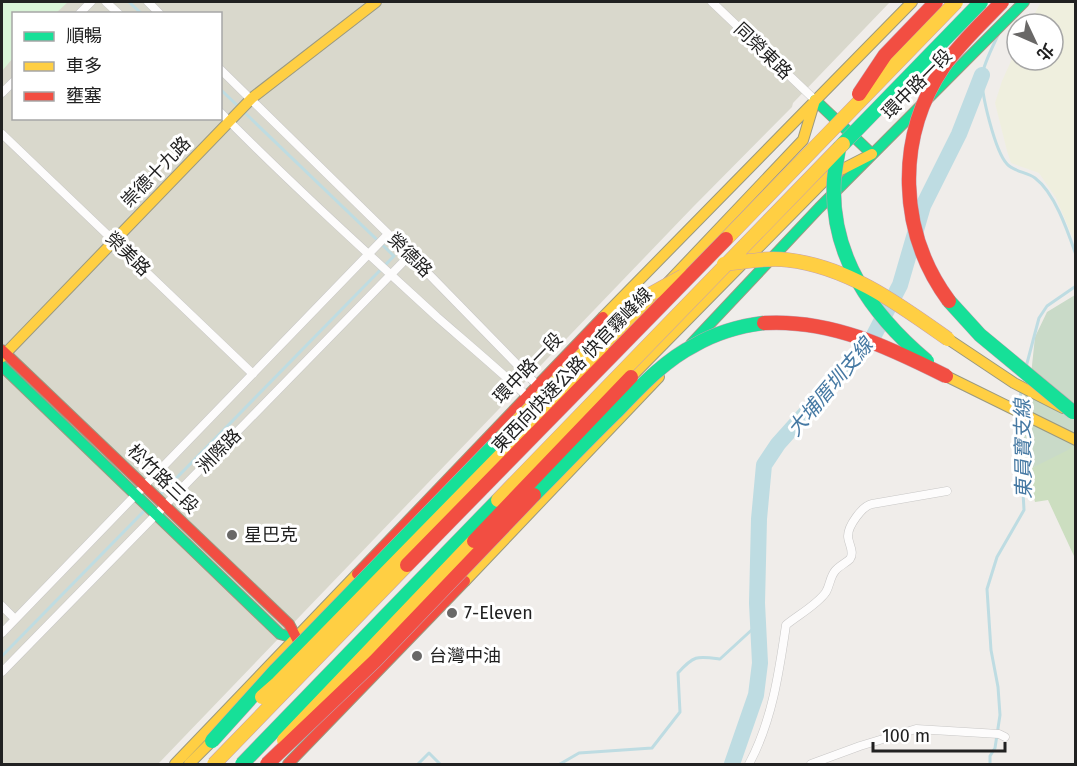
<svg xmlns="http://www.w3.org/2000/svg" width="1077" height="766" font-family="'Fira Sans','Noto Sans TC',sans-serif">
  <rect width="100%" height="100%" fill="#f0edea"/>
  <!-- construction -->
  <path fill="#d9d8cc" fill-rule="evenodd" d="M 2,2 L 890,2 L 793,103 L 792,107 L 693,207 L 158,764 L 2,764 ZM 14,14 L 220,14 L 220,118 L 14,118 Z"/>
  <!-- farmland -->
  <path fill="#efefde" d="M 1041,2 L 1075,2 L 1075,243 L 1056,198 L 1039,173 L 1011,163 L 1007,151 L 995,103 L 1002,81 L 1017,48 L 1017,60 L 1053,60 L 1053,24 L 1029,24 Z"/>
  <!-- forest -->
  <path fill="#ccdec0" d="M 1075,442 L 1075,556 L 1074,556 L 1048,500 L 1035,502 L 1026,467 L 1032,468 Z"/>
  <!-- cemetery -->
  <path fill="#c9dac8" d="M 1075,295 L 1075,442 L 1068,450 L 1032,468 L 1026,467 L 1021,438 L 1025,392 L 1031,375 L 1035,337 L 1047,312 Z"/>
  <!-- park -->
  <path fill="#d9f4d7" d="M 2,2 L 68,2 L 56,13 L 14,14 L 13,58 L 2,71 Z"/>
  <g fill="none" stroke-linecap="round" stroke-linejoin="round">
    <!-- stream -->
    <path stroke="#bedce2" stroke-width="3" d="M 129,2 L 142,14
      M 999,33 C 994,44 983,65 982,76 C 981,94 995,151 1007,164 C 1014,172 1027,172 1035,178 C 1055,193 1068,232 1076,255
      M 220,89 L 239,107
      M 1026,367 L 1039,318 L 1047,306 L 1076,286
      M 1019,408 L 1021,391
      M 2,656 L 394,256 L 243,111
      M 418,764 L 429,753 L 440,764
      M 560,764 L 579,753 L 652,748 L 680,712 L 678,673 C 694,655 697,656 720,659 L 757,625
      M 990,764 L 990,756 L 995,748 L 1000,715 L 998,687 L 991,650 L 987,589 L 997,557 L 1024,510 L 1019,418"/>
    <!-- river -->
    <path stroke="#bedce2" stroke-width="16" d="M 732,764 L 756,695 L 760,663 L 757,603 L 759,519 L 764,465 L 778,444 L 872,339 L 900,285 L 923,206 L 959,134 L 982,75"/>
    <!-- street casing -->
    <g stroke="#c8c7c6" stroke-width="9">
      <path id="street" d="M 106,2 L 119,14
        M 148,2 L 160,14
        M 712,2 L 815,100
        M 79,14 L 91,2
        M 220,69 L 419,264 L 540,388
        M 2,93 L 14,81
        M 220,112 C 290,183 364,250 437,317 C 468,344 499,370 530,399
        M 2,134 L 253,374
        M 2,606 L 15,619
        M 2,633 L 388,234
        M 2,672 L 410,255
        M 749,764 C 772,721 779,673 786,625 C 798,615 817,605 826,592 C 830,585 830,577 835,571 C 839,566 846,563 850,559 C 855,552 848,543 848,536 C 848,526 862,506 872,504 L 947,491
        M 811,764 L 860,746 L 916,729 L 999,734 L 1005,737"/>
    </g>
    <!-- fast casing -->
    <g stroke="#9a9981" stroke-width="12">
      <path id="fast" d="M 815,100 L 872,154
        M 691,344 L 819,208 L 1024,2
        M 2,366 L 280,634 L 294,638"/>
    </g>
    <!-- slow casing -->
    <g stroke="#9a9981" stroke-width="12">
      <path id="slow" d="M 603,317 L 912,2
        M 948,339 L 1014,383 L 1063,408
        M 602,352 L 803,140 L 815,100
        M 2,357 L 252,98 L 376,2
        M 946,376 L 1076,440
        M 631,377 L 829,176 L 872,154
        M 465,581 L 659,377
        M 175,764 L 357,574
        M 189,764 L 212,741"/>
    </g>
    <!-- jam casing -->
    <g stroke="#9a9981" stroke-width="12">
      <path id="jam" d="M 2,350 L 289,624 L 298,641
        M 357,574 L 603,317
        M 288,764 L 465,581"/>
    </g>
    <!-- street -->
    <use href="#street" stroke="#fdfcfc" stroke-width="8"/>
    <!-- fast -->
    <use href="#fast" stroke="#16e098" stroke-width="10"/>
    <!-- slow -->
    <use href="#slow" stroke="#ffcf43" stroke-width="10"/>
    <!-- jam -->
    <use href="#jam" stroke="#f24e42" stroke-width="10"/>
    <!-- fast-bridge casing -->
    <g stroke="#c5a1ae" stroke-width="15" stroke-linecap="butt">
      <path id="fast-bridge" d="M 843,144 L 981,2
        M 839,148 C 837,159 835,169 834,180 C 830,256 871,314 927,361
        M 949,301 L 980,335 L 1073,412
        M 534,495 C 562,467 589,438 618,410 C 641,386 665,360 695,345 C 716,333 740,326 764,323
        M 212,741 L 276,670 L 504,435
        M 242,764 L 498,500"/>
    </g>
    <!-- slow-bridge casing -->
    <g stroke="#c5a1ae" stroke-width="15" stroke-linecap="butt">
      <path id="slow-bridge" d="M 726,239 L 956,2
        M 724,264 C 746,262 766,257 788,260 C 849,267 900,305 948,339
        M 504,435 L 618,319 L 649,295 L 683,276
        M 498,500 L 843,144
        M 262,697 L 278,683 L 602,352
        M 284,740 L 474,541
        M 214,764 L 407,565"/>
    </g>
    <!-- jam-bridge casing -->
    <g stroke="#c5a1ae" stroke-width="15" stroke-linecap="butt">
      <path id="jam-bridge" d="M 859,94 L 885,55 L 936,2
        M 949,301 C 898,232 895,138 944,66 C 960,43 982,23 1002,2
        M 764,323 C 831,319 888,347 946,376
        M 474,541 L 631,377
        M 407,565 L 726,239
        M 267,764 L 375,661 L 534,495"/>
    </g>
    <!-- fast-bridge -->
    <use href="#fast-bridge" stroke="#16e098" stroke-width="14"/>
    <!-- slow-bridge -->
    <use href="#slow-bridge" stroke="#ffcf43" stroke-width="14"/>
    <!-- jam-bridge -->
    <use href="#jam-bridge" stroke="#f24e42" stroke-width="14"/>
  </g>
  <!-- markers -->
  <g fill="#696867" stroke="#fff" stroke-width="2">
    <circle cx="232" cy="535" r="6"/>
    <circle cx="452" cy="613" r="6"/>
    <circle cx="417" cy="656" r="6"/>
  </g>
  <g text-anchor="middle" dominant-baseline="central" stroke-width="6" stroke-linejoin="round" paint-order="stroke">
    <!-- street labels -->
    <g font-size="18" fill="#212121" stroke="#fff">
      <text transform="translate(763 51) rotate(44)">同榮東路</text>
      <text transform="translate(917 84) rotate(-45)">環中路一段</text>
      <text transform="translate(156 172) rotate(-46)">崇德十九路</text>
      <text transform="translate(128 254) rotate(44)">榮美路</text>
      <text transform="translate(410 255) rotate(45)">榮德路</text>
      <text transform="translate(528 368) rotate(-46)">環中路一段</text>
      <text transform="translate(572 370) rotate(-46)">東西向快速公路 快官霧峰線</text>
      <text transform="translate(219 451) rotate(-45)">洲際路</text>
      <text transform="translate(163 479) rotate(44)">松竹路三段</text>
    </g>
    <!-- poi labels -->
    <g font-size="18" fill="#212121" stroke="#fff" text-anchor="start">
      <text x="244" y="535">星巴克</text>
      <text x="464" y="613">7-Eleven</text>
      <text x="429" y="656">台灣中油</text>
    </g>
    <!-- water labels -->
    <g font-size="20" font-style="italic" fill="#4679a3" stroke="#fff">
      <text transform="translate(830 387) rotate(-50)">大埔厝圳支線</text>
      <text transform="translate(1023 449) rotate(-91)">東員寶支線</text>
    </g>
  </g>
  <!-- border -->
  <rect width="1077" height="766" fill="none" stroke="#212121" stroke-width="6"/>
  <!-- legend -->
  <rect x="12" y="12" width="210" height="108" fill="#ffffff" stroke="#a6a6a6" stroke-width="1.5"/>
  <rect x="24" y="32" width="30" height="9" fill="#16e098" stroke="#a6a6a6" stroke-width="1.5"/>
  <text x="66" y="42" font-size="18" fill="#212121">順暢</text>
  <rect x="24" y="62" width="30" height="9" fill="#ffcf43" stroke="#a6a6a6" stroke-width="1.5"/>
  <text x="66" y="72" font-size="18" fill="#212121">車多</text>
  <rect x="24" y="92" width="30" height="9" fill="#f24e42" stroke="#a6a6a6" stroke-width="1.5"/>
  <text x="66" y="102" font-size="18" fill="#212121">壅塞</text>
  <!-- north arrow -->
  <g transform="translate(1035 42) rotate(134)"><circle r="28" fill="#ffffff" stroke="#a6a6a6" stroke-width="1.5"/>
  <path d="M0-4.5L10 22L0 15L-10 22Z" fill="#696867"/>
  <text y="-9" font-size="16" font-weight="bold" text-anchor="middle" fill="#212121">北</text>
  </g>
  <!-- scale -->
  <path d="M873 742v9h132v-9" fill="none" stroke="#212121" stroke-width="3"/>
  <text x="882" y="742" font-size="18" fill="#212121" stroke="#ffffff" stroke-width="4.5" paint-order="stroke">100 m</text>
</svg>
